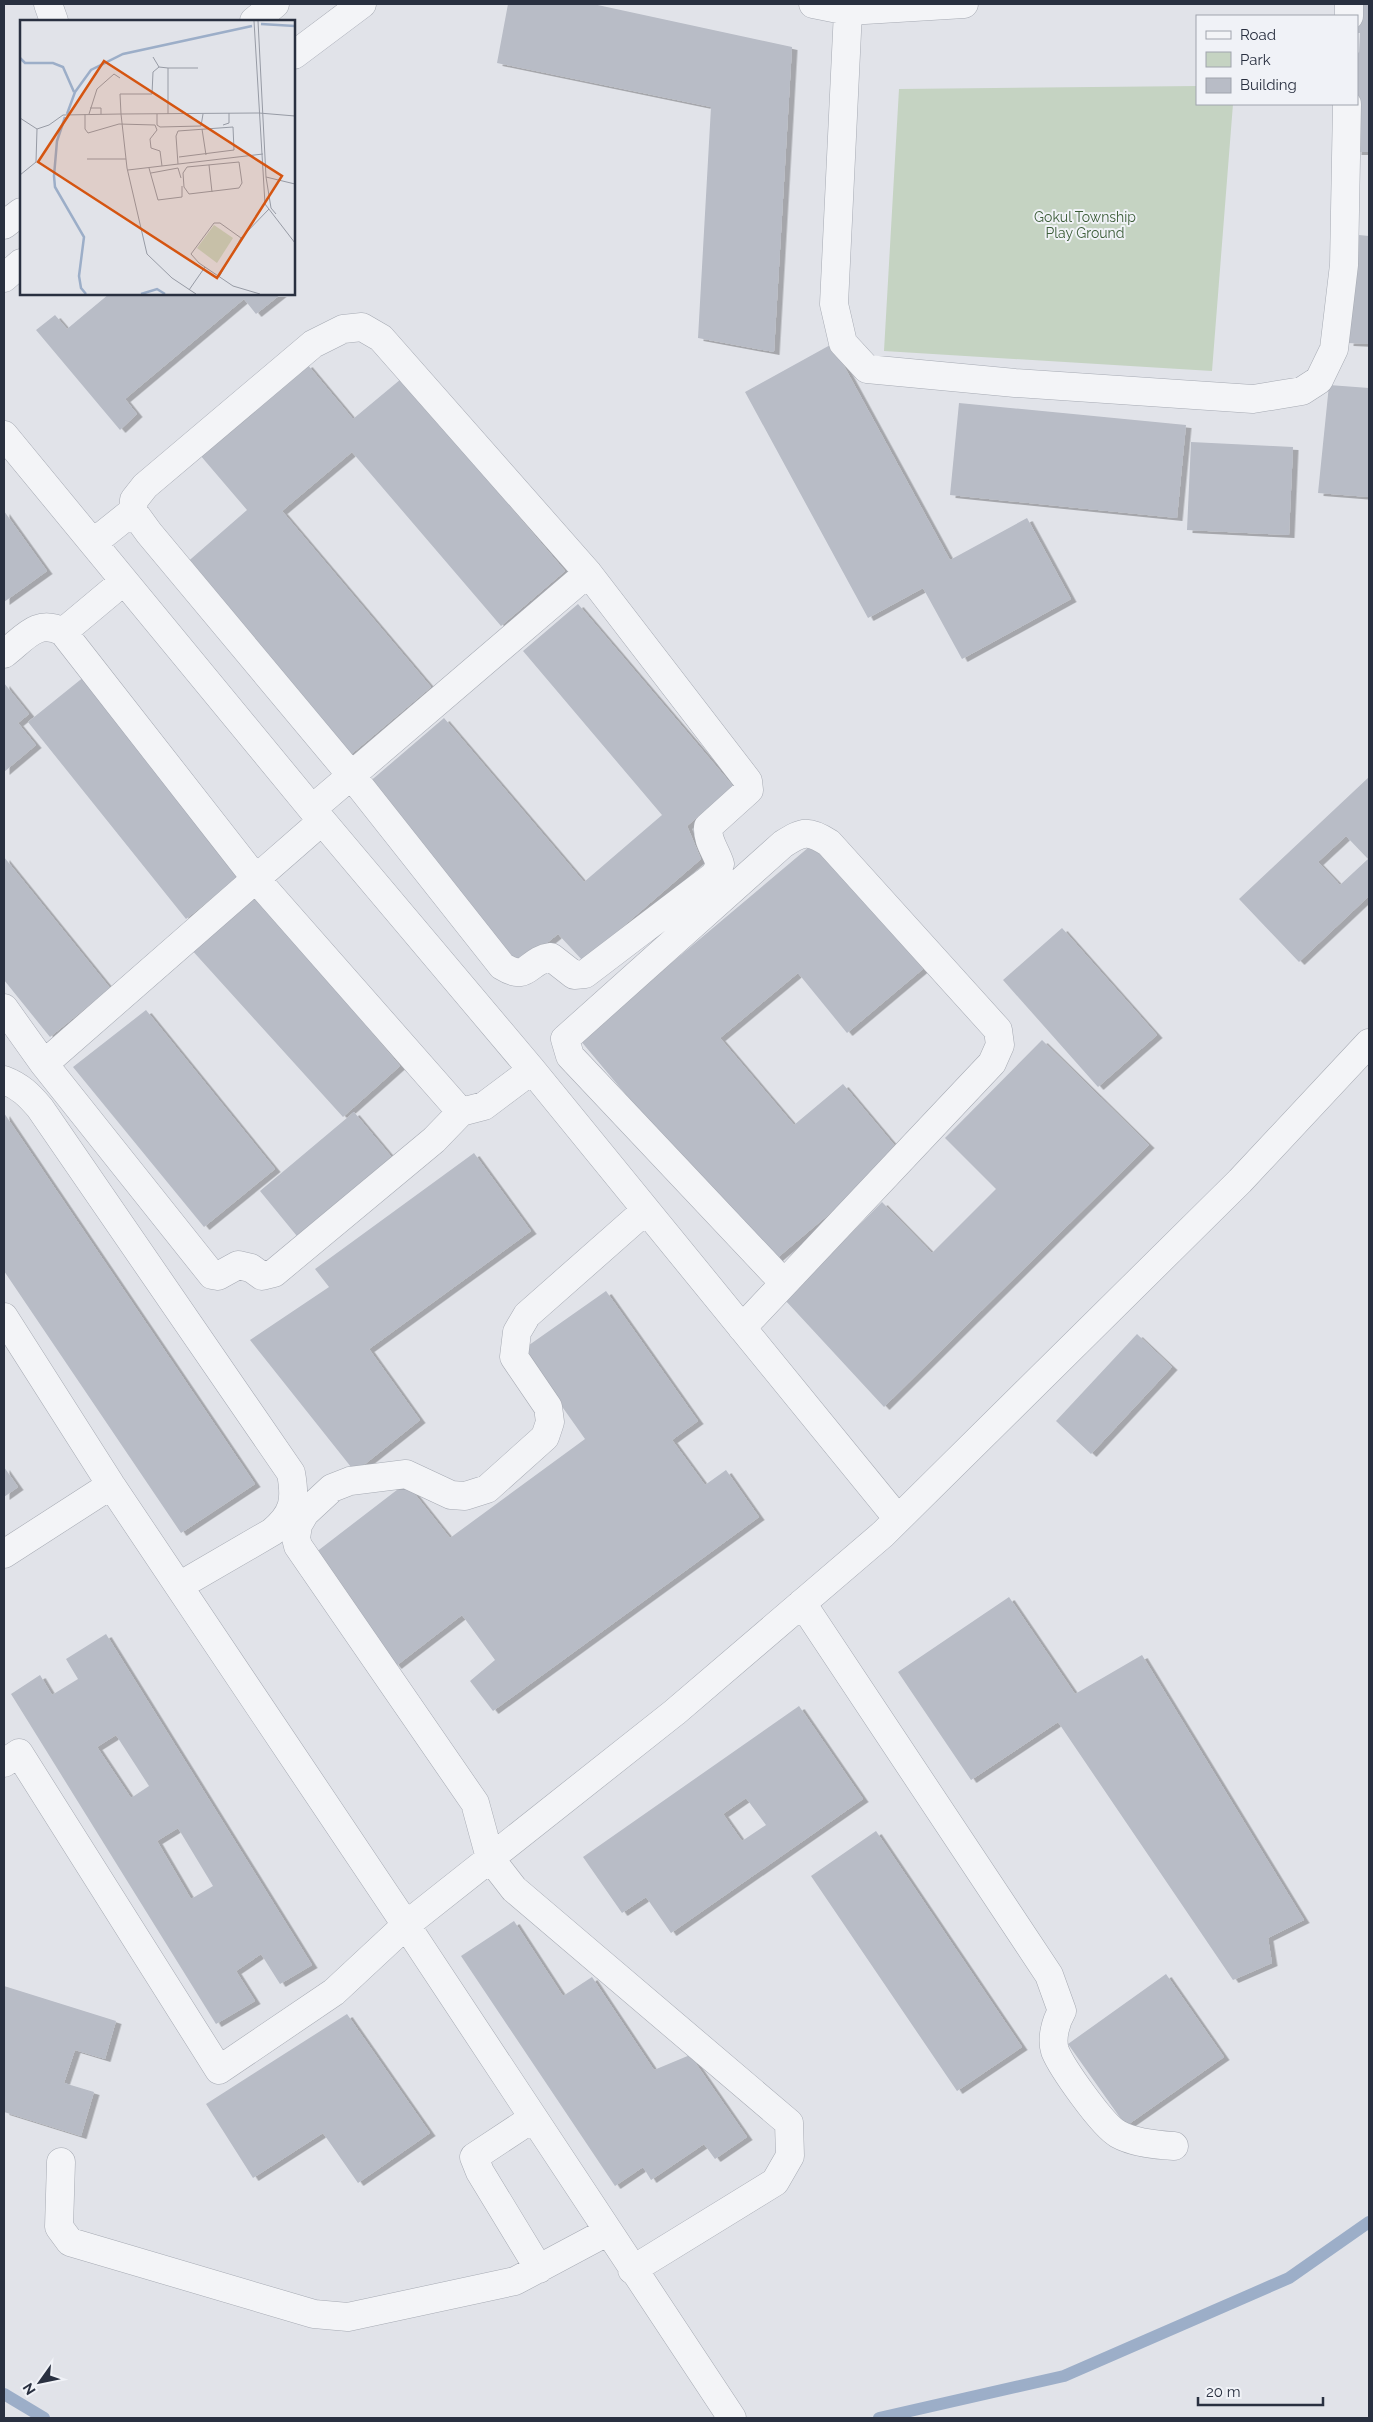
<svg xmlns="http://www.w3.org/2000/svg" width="1373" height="2422" font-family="Raleway,sans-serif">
  <defs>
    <filter id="shadow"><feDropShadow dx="5.5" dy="3" stdDeviation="0" flood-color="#0004"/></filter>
  </defs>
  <rect width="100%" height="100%" fill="#e1e3e9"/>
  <!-- green -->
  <path fill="#c5d3c2" d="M 1197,86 L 1197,104 L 1233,104 L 1212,371 L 884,351 L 899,89 Z"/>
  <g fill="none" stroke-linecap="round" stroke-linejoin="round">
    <!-- stream -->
    <path stroke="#9caec8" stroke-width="12" d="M 4,2394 L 44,2418
      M 879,2418 L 1064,2376 L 1289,2278 L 1369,2222"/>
  </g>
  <!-- building -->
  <path fill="#b8bcc6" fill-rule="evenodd" filter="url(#shadow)" d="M 508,4 L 593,4 L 792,47 L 774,352 L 698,338 L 711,107 L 497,63 Z
    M 1359,4 L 1369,4 L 1369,152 L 1356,152 L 1358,52 L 1359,53 L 1360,33 L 1358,33 Z
    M 1359,235 L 1369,236 L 1369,344 L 1348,343 Z
    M 109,294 L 281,294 L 256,314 L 244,299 L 125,399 L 137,414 L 120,430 L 36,330 L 55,315 L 67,329 Z
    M 832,344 L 950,560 L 1027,518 L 1071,599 L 962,659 L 923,588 L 868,618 L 745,392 Z
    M 307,364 L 353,419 L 401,379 L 565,571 L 501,626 L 352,452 L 282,511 L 431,687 L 348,757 L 184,565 L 247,510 L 200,455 Z
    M 1329,385 L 1369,388 L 1369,497 L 1318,493 Z
    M 959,403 L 1186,425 L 1177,518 L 950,495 Z
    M 1191,442 L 1293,447 L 1289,535 L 1187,530 Z
    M 4,511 L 47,571 L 4,602 Z
    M 578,604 L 733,786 L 687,826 L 701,859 L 583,961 L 558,934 L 520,965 L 367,784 L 444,718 L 584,882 L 662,815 L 523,651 Z
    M 85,676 L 243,873 L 186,919 L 28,722 Z
    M 4,683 L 29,714 L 18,723 L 36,745 L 4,772 Z
    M 1369,777 L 1369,896 L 1299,962 L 1239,899 ZM 1346,836 L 1368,859 L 1340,885 L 1318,862 Z
    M 815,842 L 923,969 L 847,1033 L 798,973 L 720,1038 L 794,1125 L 843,1084 L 901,1153 L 769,1265 L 580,1040 Z
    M 4,857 L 110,988 L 50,1037 L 4,980 Z
    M 253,893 L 400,1066 L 343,1117 L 190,948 Z
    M 1062,928 L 1157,1035 L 1098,1087 L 1003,980 Z
    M 146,1010 L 275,1169 L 204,1227 L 73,1067 Z
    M 1042,1040 L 1149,1145 L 884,1407 L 785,1300 L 882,1202 L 932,1253 L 996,1189 L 945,1138 Z
    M 354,1112 L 395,1161 L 301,1241 L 260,1191 Z
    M 4,1113 L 255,1484 L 181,1533 L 4,1271 Z
    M 474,1153 L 531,1231 L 369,1349 L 420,1420 L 355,1472 L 250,1340 L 329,1287 L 315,1269 Z
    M 606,1291 L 698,1421 L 672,1440 L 705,1485 L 726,1470 L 759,1517 L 493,1711 L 470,1681 L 495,1660 L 462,1615 L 396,1666 L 311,1556 L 406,1483 L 450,1538 L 585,1439 L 522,1350 Z
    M 1137,1334 L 1172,1367 L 1091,1454 L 1056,1421 Z
    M 4,1467 L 18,1487 L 4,1497 Z
    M 1009,1597 L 1075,1694 L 1142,1655 L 1304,1920 L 1268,1938 L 1272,1963 L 1233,1980 L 1058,1722 L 971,1780 L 898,1672 Z
    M 106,1634 L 312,1965 L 280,1984 L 261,1954 L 236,1971 L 255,2001 L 216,2024 L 11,1694 L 40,1675 L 52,1695 L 78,1679 L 66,1659 ZM 116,1735 L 149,1786 L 131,1798 L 97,1747 ZM 178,1828 L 213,1886 L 191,1899 L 157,1841 Z
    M 799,1706 L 863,1799 L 671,1933 L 646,1897 L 622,1913 L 583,1857 ZM 746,1798 L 766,1825 L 742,1841 L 723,1814 Z
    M 876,1831 L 1022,2047 L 957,2091 L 811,1876 Z
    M 514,1921 L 563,1996 L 592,1977 L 654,2070 L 690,2055 L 747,2137 L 715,2159 L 704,2144 L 651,2180 L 643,2167 L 615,2186 L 461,1956 Z
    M 1166,1974 L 1224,2057 L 1126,2126 L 1068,2044 Z
    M 4,1986 L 116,2021 L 105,2059 L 75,2050 L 64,2083 L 94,2092 L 81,2136 L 4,2112 Z
    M 347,2014 L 430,2133 L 358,2183 L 323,2133 L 253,2178 L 206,2104 Z"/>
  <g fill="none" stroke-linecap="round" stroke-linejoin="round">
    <!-- minor casing -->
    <g stroke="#a6aab3" stroke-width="29">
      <path id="minor" d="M 48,4 L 54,21
        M 813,4 L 848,11 L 834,304 L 843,343 L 867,369 L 1015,383 L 1253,399 L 1302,391 L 1319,380 L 1334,349 L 1344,265 L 1347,104
        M 848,11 L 964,4
        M 1349,16 L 1349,4
        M 254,21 L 275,4
        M 294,55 L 362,4
        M 4,225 L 21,212
        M 4,278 L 21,263
        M 362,327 L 381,338 L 588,573 L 748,781 L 749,790 L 708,827 C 707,841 716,851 720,864 L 715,875 L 585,974 L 574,975 L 551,957 C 527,960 529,983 502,966 L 351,775 L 149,533 L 133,511 L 134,500 L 145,486 L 313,344 L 343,329 Z
        M 4,435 L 312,809 L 532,1070 L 898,1519
        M 93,543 L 133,511
        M 63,632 L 124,581
        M 4,654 C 25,638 37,618 63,632 L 256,879 L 461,1112
        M 312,809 L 588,573
        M 4,1008 L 44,1064 L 212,1275 L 218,1276 L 238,1265 L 251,1268 L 262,1276 L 274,1273 L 434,1140 L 461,1112 L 484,1106 L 532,1070
        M 44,1064 L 322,821
        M 4,1080 C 20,1086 29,1095 40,1108 L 291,1473 C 296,1500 294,1514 272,1532 L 179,1586
        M 4,1317 L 111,1485 L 406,1925 L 675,1712 L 883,1534 L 1240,1181 L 1369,1043
        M 742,1328 L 992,1063 L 1000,1045 L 998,1030 L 829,843 C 809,830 803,831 783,844 L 565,1039 L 570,1056 L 784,1283
        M 4,1554 L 111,1485
        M 802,1603 L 1049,1975 L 1062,2011 C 1056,2021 1051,2038 1055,2051 C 1062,2068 1102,2125 1118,2134 C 1134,2143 1156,2145 1174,2146
        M 4,1763 L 19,1753 L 219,2070 L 334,1992 L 406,1925 L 732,2418
        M 533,2118 L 474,2157 L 480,2172 L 539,2269
        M 61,2162 L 59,2227 L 70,2242 L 314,2314 L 348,2317 L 515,2281 L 607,2232
        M 632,2270 L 775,2182 L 790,2156 L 789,2123 L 514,1889 L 490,1858 L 475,1803 L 298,1546 L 296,1538 L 298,1525 L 305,1513 L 332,1488 L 350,1481 L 406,1474 L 451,1495 L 465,1496 L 487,1489 L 545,1437 L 550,1422 L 548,1407 L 514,1357 L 517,1332 L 527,1315 L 646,1210"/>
    </g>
    <!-- minor -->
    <use href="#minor" stroke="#f3f4f7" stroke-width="28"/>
  </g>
  <g text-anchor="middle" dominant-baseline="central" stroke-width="4" stroke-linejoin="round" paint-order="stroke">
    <!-- park labels -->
    <g font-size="14" fill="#3b5c37" stroke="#f0f2f7">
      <text x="1085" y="217">Gokul Township<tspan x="1085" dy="16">Play Ground</tspan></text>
    </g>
  </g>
  <!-- overview -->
  <g transform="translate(20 20)">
    <rect width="275" height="275" fill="#e1e3e9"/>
    <path d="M 194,205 L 213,218 L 197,243 L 177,228 Z" fill="#c5d3c2"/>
    <path fill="none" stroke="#9caec8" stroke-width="2.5" d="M 241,4 L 275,6M 0,38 L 5,43 L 33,43 L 43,47 L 54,72M 47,94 L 55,72 L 71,50 L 103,34 L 232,6M 45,97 L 37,121 L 34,156 L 35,167 L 64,217 L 59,256 L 61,268 L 66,274M 121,274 L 137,269 L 145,274"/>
    <path fill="none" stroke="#979ba5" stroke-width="1" d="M 234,1 L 245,184 L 275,223M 238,1 L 246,157 L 251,188 L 256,194M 133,37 L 139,47 L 148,48M 70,88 L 81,88 L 81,94M 65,94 L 65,109 L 68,113 L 99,104 L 135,105 L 137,110 L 130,119 L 131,128 L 140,131 L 142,146M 69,94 L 77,69 L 94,54 L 100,58M 137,94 L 137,105 L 140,107 L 181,106 L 183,94M 148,94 L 148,48 L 178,48M 0,98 L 17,109 L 29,105 L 43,95 L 101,94 L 100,74 L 132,74 L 133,52 L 139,47M 203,105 L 209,103 L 209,93M 182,109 L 186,135M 67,139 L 106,139M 219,142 L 222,163 L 219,168 L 169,174 L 164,167 L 163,153 L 167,147 ZM 158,144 L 156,116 L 158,111 L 213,107 L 214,130 L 159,137M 189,145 L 192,172M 129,148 L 138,180 L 162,177 L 162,166M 108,150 L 243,134M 131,153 L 158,148 L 161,158M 0,155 L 16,142 L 17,109M 246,157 L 275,164M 199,257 L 221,218M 169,270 L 185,247M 176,274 L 152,258 L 127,234 L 107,148 L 101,94 L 239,93 L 275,96M 240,274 L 213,266 L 179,243 L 171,234 L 194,203 L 200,203 L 221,218 L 249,189"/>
    <path fill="#d55511" fill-opacity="0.15" stroke="#d55511" stroke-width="2.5" d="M 84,41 L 262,156 L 197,258 L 18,142 Z"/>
    <rect width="275" height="275" fill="none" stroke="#293040" stroke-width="2.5"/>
  </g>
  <!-- border -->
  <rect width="1373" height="2422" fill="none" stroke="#293040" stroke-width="10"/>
  <!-- legend -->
  <rect x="1196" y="15" width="162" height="90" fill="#f0f2f7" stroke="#a0a4ae"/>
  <rect x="1206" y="31" width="25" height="8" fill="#f3f4f7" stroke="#a0a4ae"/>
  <text x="1240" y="40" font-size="15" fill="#293040">Road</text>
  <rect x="1206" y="52" width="25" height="15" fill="#c5d3c2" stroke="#a0a4ae"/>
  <text x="1240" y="65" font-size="15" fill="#293040">Park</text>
  <rect x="1206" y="78" width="25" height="15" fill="#b8bcc6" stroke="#a0a4ae"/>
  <text x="1240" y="90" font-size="15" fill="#293040">Building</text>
  <!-- north arrow -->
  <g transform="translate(40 2382) rotate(237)" stroke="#f0f2f7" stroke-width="4" paint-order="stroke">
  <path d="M0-4L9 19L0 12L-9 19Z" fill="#293040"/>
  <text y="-8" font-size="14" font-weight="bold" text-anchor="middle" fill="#293040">N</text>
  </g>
  <!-- scale -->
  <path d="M1198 2397v8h125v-8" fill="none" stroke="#293040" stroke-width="2.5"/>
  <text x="1206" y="2397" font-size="15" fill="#293040" stroke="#f0f2f7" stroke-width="4" paint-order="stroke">20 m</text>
</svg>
